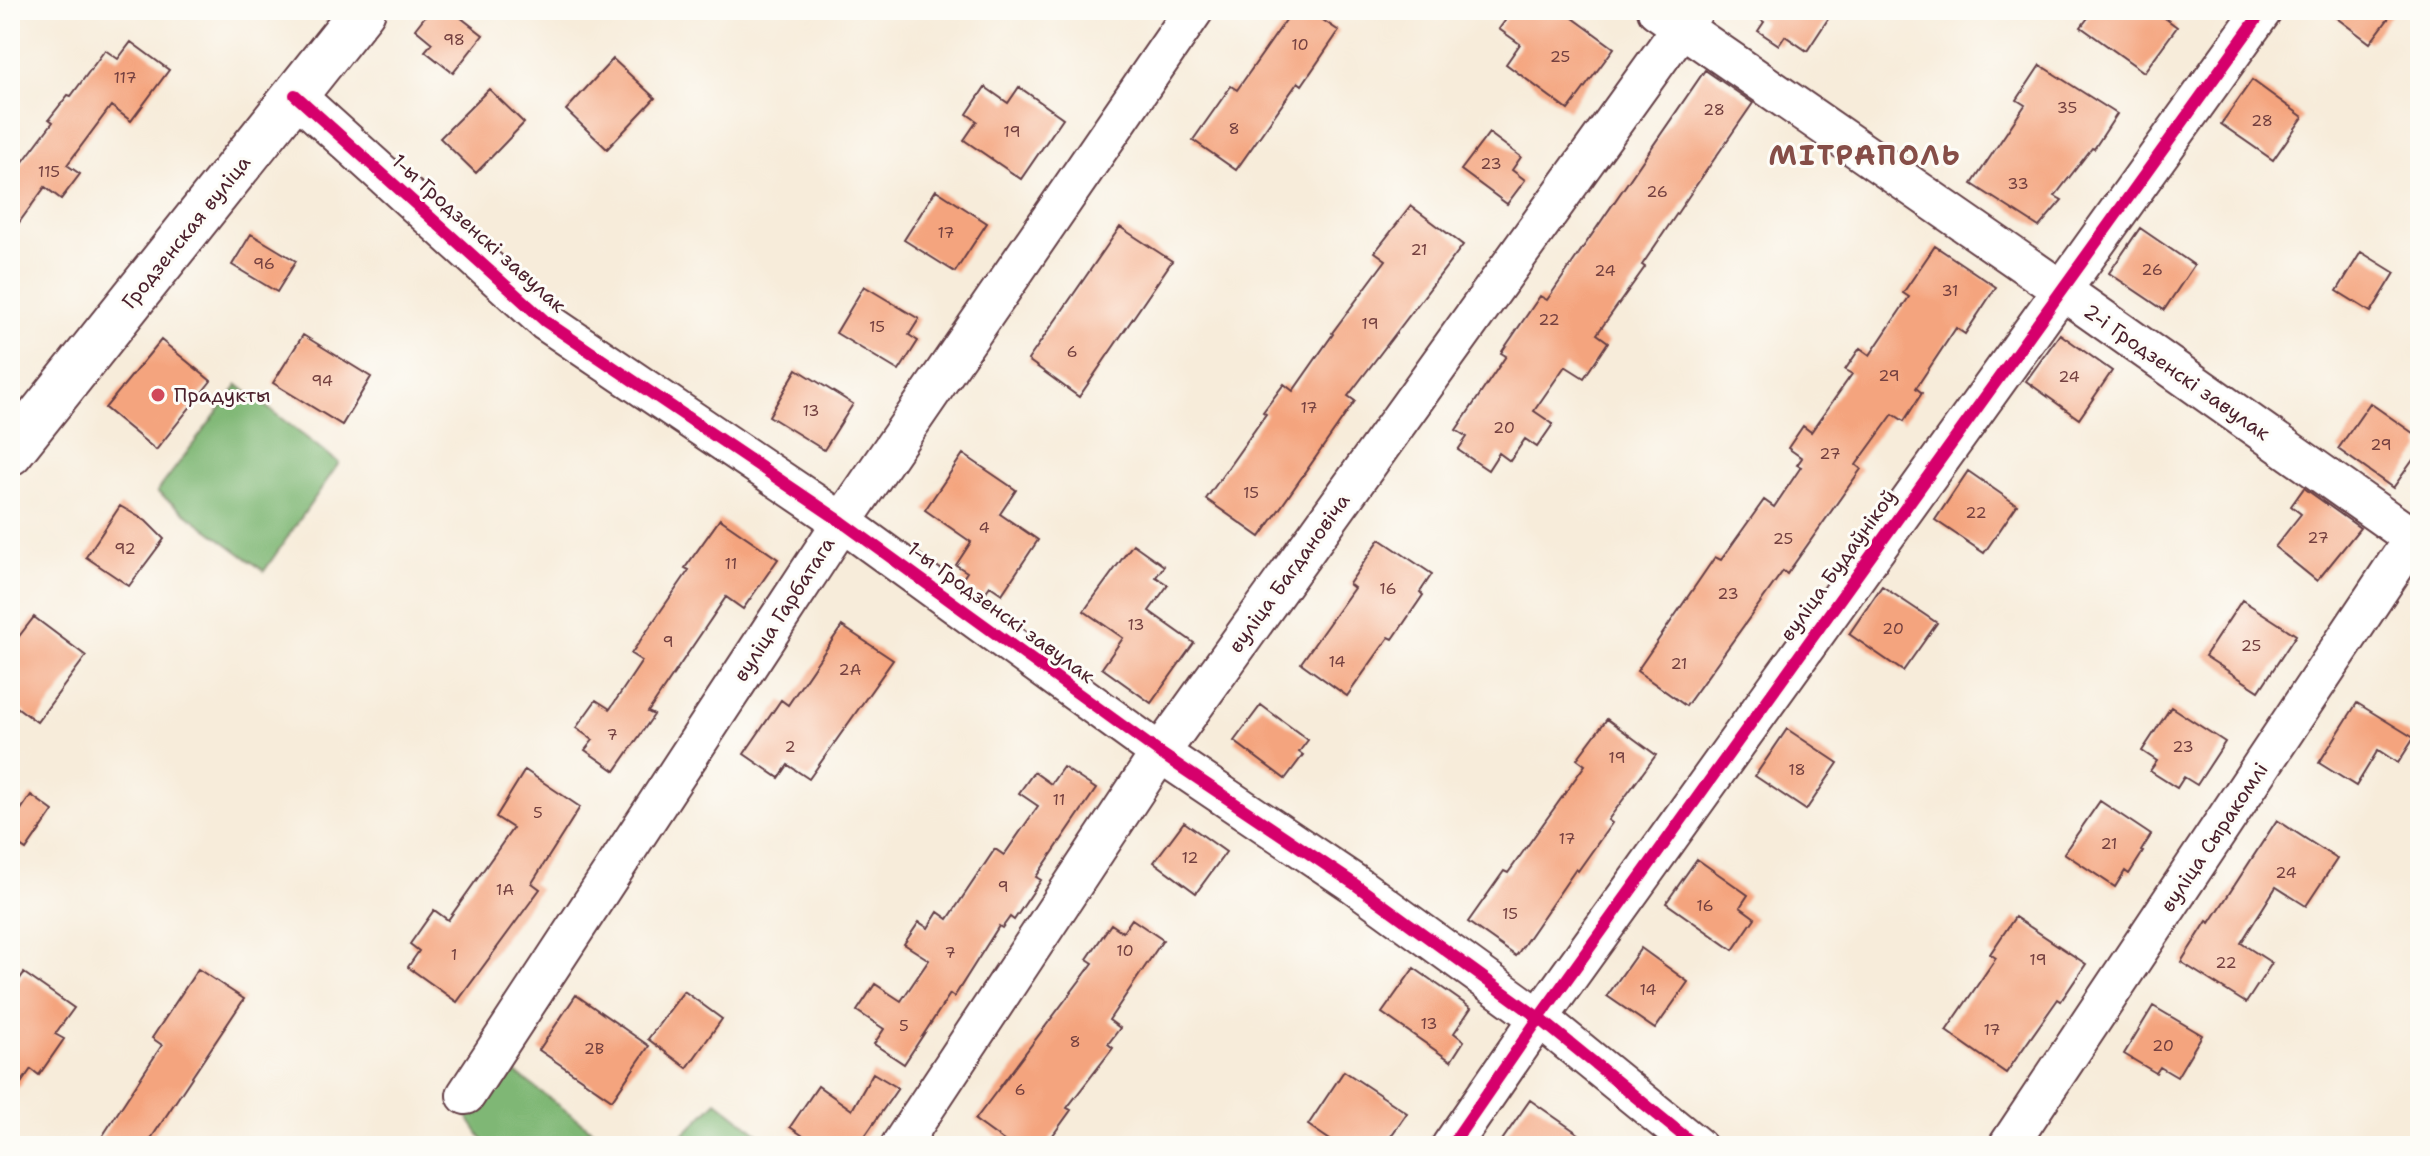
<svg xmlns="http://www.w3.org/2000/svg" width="2430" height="1156" font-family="'Shantell Sans',sans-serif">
  <rect width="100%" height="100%" fill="#fdfcf7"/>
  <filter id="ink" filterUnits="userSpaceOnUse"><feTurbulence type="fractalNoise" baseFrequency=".0125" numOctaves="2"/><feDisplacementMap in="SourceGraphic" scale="16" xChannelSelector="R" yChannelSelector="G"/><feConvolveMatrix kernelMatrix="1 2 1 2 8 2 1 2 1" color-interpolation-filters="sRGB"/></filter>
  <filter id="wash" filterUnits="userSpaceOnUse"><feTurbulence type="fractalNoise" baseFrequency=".006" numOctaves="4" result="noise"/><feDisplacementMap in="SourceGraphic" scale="32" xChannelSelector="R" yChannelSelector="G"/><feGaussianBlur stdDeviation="1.8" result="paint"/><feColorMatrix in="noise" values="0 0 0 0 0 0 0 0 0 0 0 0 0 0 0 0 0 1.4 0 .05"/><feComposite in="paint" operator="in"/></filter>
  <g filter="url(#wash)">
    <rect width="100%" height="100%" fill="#f7ecda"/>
    <!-- forest -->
    <path fill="#7fb774" stroke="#646b50" stroke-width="2" d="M 238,385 L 339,463 L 264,571 L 157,492 Z
      M 512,1070 L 613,1146 L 487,1146 L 466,1115 Z
      M 717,1101 L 774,1146 L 672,1146 Z"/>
    <g id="blocks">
      <!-- building -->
      <path fill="#f4a47e" d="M 430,10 L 451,10 L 483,35 L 453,73 L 425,51 L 432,43 L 415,29 Z
        M 1293,10 L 1308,10 L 1339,31 L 1302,85 L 1298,82 L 1236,170 L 1193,140 L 1231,86 L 1237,90 Z
        M 1513,10 L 1562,10 L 1614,48 L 1568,110 L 1506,64 L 1520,44 L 1499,29 Z
        M 1746,10 L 1834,10 L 1807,51 L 1785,36 L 1779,45 L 1758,31 L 1764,22 Z
        M 2094,10 L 2154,10 L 2177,27 L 2144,72 L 2081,27 Z
        M 2326,10 L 2395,10 L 2370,43 Z
        M 131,42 L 169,70 L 131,121 L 111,106 L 67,165 L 80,174 L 61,199 L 45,187 L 10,235 L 10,179 L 53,122 L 49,119 L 68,95 L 71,96 L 105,50 L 118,59 Z
        M 613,59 L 655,98 L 607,149 L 566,110 Z
        M 2040,65 L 2117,114 L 2094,149 L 2092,148 L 2055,196 L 2062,200 L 2039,227 L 1972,184 L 2025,105 L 2017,100 Z
        M 1705,70 L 1753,103 L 1695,187 L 1642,265 L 1645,267 L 1597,334 L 1608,342 L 1584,378 L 1565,366 L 1534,411 L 1553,424 L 1537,447 L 1525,439 L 1510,461 L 1499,453 L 1488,470 L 1458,450 L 1467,437 L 1456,430 L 1506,356 L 1501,353 L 1540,296 L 1547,300 Z
        M 2252,80 L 2303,117 L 2273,160 L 2221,124 Z
        M 985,87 L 1008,103 L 1019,87 L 1063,118 L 1021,179 L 964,140 L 977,121 L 967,114 Z
        M 489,89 L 524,123 L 476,173 L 440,138 Z
        M 1489,133 L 1521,157 L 1512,170 L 1525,180 L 1507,204 L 1461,170 Z
        M 936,190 L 987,223 L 955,272 L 904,240 Z
        M 1411,206 L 1463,245 L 1348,396 L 1355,401 L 1260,537 L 1206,499 L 1266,414 L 1263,412 L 1284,384 L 1293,391 L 1333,334 L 1332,333 L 1386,260 L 1375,252 Z
        M 1120,227 L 1172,261 L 1079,397 L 1028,360 Z
        M 2140,228 L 2194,265 L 2164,310 L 2109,273 Z
        M 251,234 L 296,261 L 277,292 L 232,265 Z
        M 1935,246 L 1996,287 L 1965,334 L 1956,328 L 1916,388 L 1922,393 L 1904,421 L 1893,414 L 1856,465 L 1861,469 L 1787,574 L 1783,571 L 1686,706 L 1637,671 L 1715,557 L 1721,560 L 1764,500 L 1774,507 L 1801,467 L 1797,465 L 1802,458 L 1788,448 L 1803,426 L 1811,432 L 1852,374 L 1845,370 L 1860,348 L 1870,355 L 1909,297 L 1903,293 Z
        M 2361,252 L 2395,273 L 2371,312 L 2337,291 Z
        M 864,286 L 919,319 L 909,335 L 918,341 L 899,371 L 836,333 Z
        M 2060,334 L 2112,371 L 2079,419 L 2026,381 Z
        M 303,335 L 371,377 L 342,425 L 273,383 Z
        M 161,340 L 211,381 L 156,450 L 105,408 Z
        M 797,369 L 853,404 L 824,450 L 769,416 Z
        M 2370,403 L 2420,438 L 2420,450 L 2393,488 L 2338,449 Z
        M 963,454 L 1016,490 L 1000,514 L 1038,540 L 1002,594 L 990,586 L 982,597 L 961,581 L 967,572 L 956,565 L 971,542 L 925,510 Z
        M 1968,471 L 2017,505 L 1984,553 L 1935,520 Z
        M 2304,488 L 2360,528 L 2317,581 L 2275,547 L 2301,514 L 2291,506 Z
        M 120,506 L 146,521 L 164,539 L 129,586 L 86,557 Z
        M 720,519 L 778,559 L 743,609 L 726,597 L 648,712 L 654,715 L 615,771 L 585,750 L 593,740 L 576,728 L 596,700 L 610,709 L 642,661 L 631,654 L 689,570 L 685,568 Z
        M 1380,539 L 1432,574 L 1420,592 L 1423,595 L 1393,639 L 1389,637 L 1347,696 L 1301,663 L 1354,588 L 1349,584 Z
        M 1133,544 L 1164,566 L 1156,577 L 1168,585 L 1149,611 L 1194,643 L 1151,703 L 1102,668 L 1123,638 L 1084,611 Z
        M 1882,586 L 1937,623 L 1903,671 L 1849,634 Z
        M 2242,600 L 2296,635 L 2259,691 L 2205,656 Z
        M 34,617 L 86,656 L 37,722 L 10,702 L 10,648 Z
        M 842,626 L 893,660 L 809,779 L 788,765 L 779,778 L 744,754 L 781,700 L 788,705 Z
        M 2357,703 L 2414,738 L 2398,763 L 2378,750 L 2356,786 L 2319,763 Z
        M 1261,705 L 1308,740 L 1299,752 L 1303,755 L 1285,779 L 1234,741 Z
        M 2171,707 L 2225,742 L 2197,785 L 2184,777 L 2177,788 L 2150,771 L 2157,761 L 2142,751 Z
        M 1607,719 L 1656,755 L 1608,820 L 1612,823 L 1578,871 L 1576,869 L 1516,956 L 1468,922 L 1504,871 L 1508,873 L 1585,765 L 1577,759 Z
        M 1787,729 L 1838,763 L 1806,810 L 1755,776 Z
        M 1063,767 L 1096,789 L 1036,877 L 1041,880 L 1014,920 L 1010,917 L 1002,928 L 999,926 L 954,997 L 950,994 L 904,1064 L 874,1044 L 884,1029 L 857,1011 L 875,984 L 901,1001 L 929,960 L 904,944 L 919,922 L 928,928 L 938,912 L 948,919 L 995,849 L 1004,855 L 1038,806 L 1019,793 L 1034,772 L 1051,784 Z
        M 525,770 L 580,807 L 532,883 L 540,889 L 457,1002 L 408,967 L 419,951 L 410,944 L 434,910 L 448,920 L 513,828 L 496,817 Z
        M 31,795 L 53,811 L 26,850 L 10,839 L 10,826 Z
        M 2100,801 L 2151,835 L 2141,851 L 2143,852 L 2129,874 L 2125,871 L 2115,887 L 2064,853 Z
        M 2277,820 L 2337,859 L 2306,906 L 2276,887 L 2241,943 L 2272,963 L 2246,1003 L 2181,962 L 2207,921 L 2210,923 Z
        M 1184,822 L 1226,852 L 1196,893 L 1154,862 Z
        M 1697,859 L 1748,895 L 1740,907 L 1755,918 L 1733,950 L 1666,903 Z
        M 2015,917 L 2086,964 L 2061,1001 L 2058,999 L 2006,1073 L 1946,1031 L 1996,958 L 1990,954 Z
        M 1132,919 L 1163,940 L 1109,1020 L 1120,1028 L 1108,1044 L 1113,1048 L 1067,1108 L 1071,1110 L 1045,1146 L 1011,1146 L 975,1120 L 1093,963 L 1087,959 L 1111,924 L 1123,932 Z
        M 1641,948 L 1688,982 L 1655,1029 L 1607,996 Z
        M 1414,968 L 1471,1008 L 1454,1033 L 1464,1041 L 1451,1061 L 1382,1013 Z
        M 198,969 L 244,999 L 146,1146 L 96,1146 L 162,1045 L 152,1038 Z
        M 24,973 L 74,1008 L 55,1034 L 64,1039 L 39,1075 L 31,1069 L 10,1099 L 10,993 Z
        M 684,991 L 722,1019 L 687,1068 L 648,1039 Z
        M 576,995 L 649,1046 L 612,1100 L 539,1050 Z
        M 2153,1006 L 2202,1035 L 2177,1077 L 2160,1067 L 2156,1073 L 2124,1054 Z
        M 1344,1071 L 1407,1113 L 1384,1146 L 1339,1146 L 1308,1125 Z
        M 873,1073 L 898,1088 L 858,1146 L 818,1146 L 790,1127 L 818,1086 L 852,1110 Z
        M 1530,1100 L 1596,1146 L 1498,1146 Z"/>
    </g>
  </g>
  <g filter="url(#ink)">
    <use href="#blocks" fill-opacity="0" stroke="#643e45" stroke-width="2"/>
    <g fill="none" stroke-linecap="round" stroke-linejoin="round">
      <!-- minor casing -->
      <g stroke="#643e45" stroke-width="42">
        <path id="minor" d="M 1657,10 L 2060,289 L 2420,543
          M 295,95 L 545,321 L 842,522 L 1160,753 L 1353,883 L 1539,1018 L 1696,1146
          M 466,1095 L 842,522 L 1194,10
          M 900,1146 L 1160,753 L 1694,10
          M 1451,1146 L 1539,1018 L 2263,10
          M 2008,1146 L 2420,528"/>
      </g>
      <!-- tertiary casing -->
      <g stroke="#643e45" stroke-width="48">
        <path id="tertiary" d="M 10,453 L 363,10"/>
      </g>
      <!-- minor -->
      <use href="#minor" stroke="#fff" stroke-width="38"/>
      <!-- tertiary -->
      <use href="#tertiary" stroke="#fff" stroke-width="44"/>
      <!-- cycleway casing -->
      <g stroke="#fdfcf7" stroke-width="17">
        <path id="cycleway" d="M 295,95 L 545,321 L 842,522 L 1160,753 L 1353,883 L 1539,1018 L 1696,1146
          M 1451,1146 L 1539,1018 L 2263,10"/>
      </g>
      <!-- cycleway -->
      <use href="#cycleway" stroke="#d6006c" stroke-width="12"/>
    </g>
  </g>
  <!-- markers -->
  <circle fill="#d1495b" stroke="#fdfcf7" stroke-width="3" cx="158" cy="395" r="8"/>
  <g text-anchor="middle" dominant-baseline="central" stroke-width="6" stroke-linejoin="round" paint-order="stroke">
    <!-- number labels -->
    <g font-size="16" fill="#744040">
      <text x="454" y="39">98</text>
      <text x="1300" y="44">10</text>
      <text x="1560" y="56">25</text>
      <text x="125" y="77">117</text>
      <text x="2067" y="107">35</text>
      <text x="1714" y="109">28</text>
      <text x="2262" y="120">28</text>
      <text x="1234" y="128">8</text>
      <text x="1012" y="131">19</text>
      <text x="1491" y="163">23</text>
      <text x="49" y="171">115</text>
      <text x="2018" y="183">33</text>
      <text x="1657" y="191">26</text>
      <text x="946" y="232">17</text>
      <text x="1419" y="249">21</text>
      <text x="264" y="263">96</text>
      <text x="2152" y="269">26</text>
      <text x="1605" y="270">24</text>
      <text x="1950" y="290">31</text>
      <text x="1549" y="319">22</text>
      <text x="1370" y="323">19</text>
      <text x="877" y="326">15</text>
      <text x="1072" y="351">6</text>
      <text x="1889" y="375">29</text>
      <text x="2069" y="376">24</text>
      <text x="322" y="380">94</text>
      <text x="1309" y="407">17</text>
      <text x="811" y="410">13</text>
      <text x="1504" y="427">20</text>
      <text x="2381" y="444">29</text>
      <text x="1830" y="453">27</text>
      <text x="1251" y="492">15</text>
      <text x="1976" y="512">22</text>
      <text x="984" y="527">4</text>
      <text x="2318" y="537">27</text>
      <text x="1783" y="538">25</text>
      <text x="125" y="548">92</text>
      <text x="731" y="563">11</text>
      <text x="1388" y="588">16</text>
      <text x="1728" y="593">23</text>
      <text x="1136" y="624">13</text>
      <text x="1893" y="628">20</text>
      <text x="668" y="641">9</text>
      <text x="2251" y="645">25</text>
      <text x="1337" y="661">14</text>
      <text x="1679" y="663">21</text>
      <text x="850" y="669">2А</text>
      <text x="612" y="734">7</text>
      <text x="790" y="746">2</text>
      <text x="2183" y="746">23</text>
      <text x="1617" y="757">19</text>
      <text x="1797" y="769">18</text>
      <text x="1059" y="799">11</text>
      <text x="538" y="812">5</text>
      <text x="1567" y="838">17</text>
      <text x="2109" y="843">21</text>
      <text x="1190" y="857">12</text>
      <text x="2286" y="872">24</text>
      <text x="1003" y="886">9</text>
      <text x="505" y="889">1А</text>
      <text x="1705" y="905">16</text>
      <text x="1510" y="913">15</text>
      <text x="1125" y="950">10</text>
      <text x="950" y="952">7</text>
      <text x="454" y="954">1</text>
      <text x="2038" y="959">19</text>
      <text x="2226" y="962">22</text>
      <text x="1648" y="989">14</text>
      <text x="1429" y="1023">13</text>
      <text x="904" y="1025">5</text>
      <text x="1992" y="1029">17</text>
      <text x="1075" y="1041">8</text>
      <text x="2163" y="1045">20</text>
      <text x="594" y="1048">2В</text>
      <text x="1020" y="1089">6</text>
    </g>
    <!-- street labels -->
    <g font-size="20" fill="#4a1f2b" stroke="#fdfcf7">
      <text transform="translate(186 232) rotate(-51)">Гродзенская вуліца</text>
      <text transform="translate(479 233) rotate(42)">1-ы Гродзенскі завулак</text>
      <text transform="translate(2177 372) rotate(35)">2-і Гродзенскі завулак</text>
      <text transform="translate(1838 565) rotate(-54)">вуліца Будаўнікоў</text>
      <text transform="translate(1289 573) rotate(-54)">вуліца Багдановіча</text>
      <text transform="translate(784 609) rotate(-57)">вуліца Гарбатага</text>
      <text transform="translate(1001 612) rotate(36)">1-ы Гродзенскі завулак</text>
      <text transform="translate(2214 837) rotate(-56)">вуліца Сыракомлі</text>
    </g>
    <!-- poi labels -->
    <g font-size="20" fill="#4a1f2b" stroke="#fdfcf7" text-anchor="start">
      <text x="174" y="395">Прадукты</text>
    </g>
    <!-- district labels -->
    <g font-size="28" font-weight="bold" letter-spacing="2" fill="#864e48" stroke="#fdfcf7">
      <text x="1865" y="155">МІТРАПОЛЬ</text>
    </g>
  </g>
  <!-- margin -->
  <rect width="2430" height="1156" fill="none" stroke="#fdfcf7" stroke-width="40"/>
</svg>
